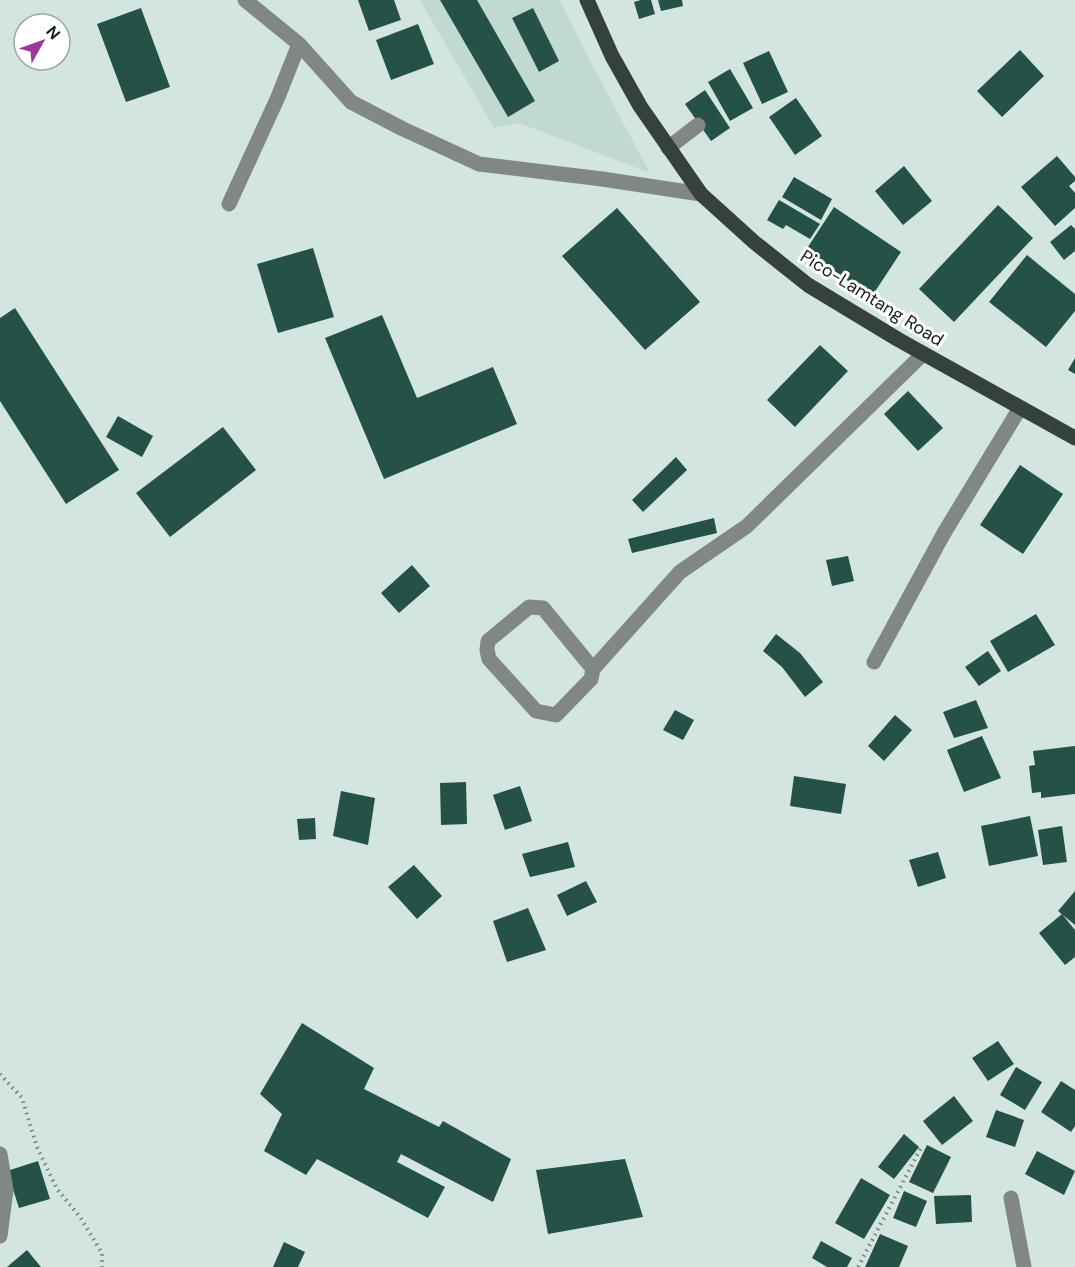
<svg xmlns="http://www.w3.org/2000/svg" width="1075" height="1267" font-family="'DM Sans',sans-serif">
  <rect width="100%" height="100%" fill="#d3e5e0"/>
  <!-- built -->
  <path fill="#c0dad3" d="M 420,0 L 560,0 L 587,55 L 650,173 L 519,123 L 494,128 Z"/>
  <!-- building -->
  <path fill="#255147" d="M 358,0 L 394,0 L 401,20 L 369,31 Z
    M 440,0 L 477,0 L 535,101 L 508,117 Z
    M 641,0 L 651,0 L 655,14 L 639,19 L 634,2 Z
    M 658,0 L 682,0 L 683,6 L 661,11 Z
    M 141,8 L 170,87 L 126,102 L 97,24 Z
    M 533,8 L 559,61 L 539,72 L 512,18 Z
    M 418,24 L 434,64 L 391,80 L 376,40 Z
    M 1020,50 L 1044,76 L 1002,117 L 977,91 Z
    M 769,51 L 788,92 L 762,104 L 743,63 Z
    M 730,69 L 753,108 L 730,121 L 708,82 Z
    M 705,90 L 730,128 L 711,141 L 685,104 Z
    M 796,98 L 822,136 L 795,155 L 769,117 Z
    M 1057,156 L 1075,177 L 1075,181 L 1069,186 L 1075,193 L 1075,208 L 1055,226 L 1021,187 Z
    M 904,166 L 932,201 L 903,225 L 875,191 Z
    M 794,177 L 832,199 L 821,220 L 782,197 Z
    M 779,200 L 820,224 L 810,239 L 786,225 L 783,229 L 767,220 Z
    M 998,205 L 1033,238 L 954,322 L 919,289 Z
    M 834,207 L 901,252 L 872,296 L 804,253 Z
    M 617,208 L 700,302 L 645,350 L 562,256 Z
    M 1071,225 L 1075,229 L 1075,251 L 1064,260 L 1050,242 Z
    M 313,248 L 334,317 L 278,333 L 257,264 Z
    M 1027,255 L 1075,294 L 1075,311 L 1046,347 L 989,302 Z
    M 15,308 L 119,470 L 66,504 L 0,401 L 0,318 Z
    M 382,315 L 417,398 L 493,367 L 517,424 L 384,479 L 325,338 Z
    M 820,345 L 848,371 L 795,427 L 767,400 Z
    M 1075,358 L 1075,374 L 1068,370 Z
    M 908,391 L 943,428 L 918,451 L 884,414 Z
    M 118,416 L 153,436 L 142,457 L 106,437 Z
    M 223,427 L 256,470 L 170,537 L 136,493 Z
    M 676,457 L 687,470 L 643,512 L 632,500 Z
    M 1020,465 L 1063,494 L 1023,554 L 980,525 Z
    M 714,518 L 717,533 L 632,553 L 628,539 Z
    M 848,556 L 854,581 L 832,586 L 826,560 Z
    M 412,565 L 430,586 L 399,613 L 381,593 Z
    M 1036,614 L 1055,645 L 1008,672 L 990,641 Z
    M 776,634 L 800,653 L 823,682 L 805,697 L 782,667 L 763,651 Z
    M 988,651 L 1001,671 L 979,686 L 965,667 Z
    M 976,700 L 988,728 L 954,738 L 943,712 Z
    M 675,710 L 694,720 L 683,740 L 663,730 Z
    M 895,715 L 912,730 L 884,761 L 868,746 Z
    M 982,736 L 1001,778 L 964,792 L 947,750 Z
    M 1075,746 L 1075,794 L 1041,798 L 1041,792 L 1032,793 L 1029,766 L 1035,765 L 1033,751 Z
    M 794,776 L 846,784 L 841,814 L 790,806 Z
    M 466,782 L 467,824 L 441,825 L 440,783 Z
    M 520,786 L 532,821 L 505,830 L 493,795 Z
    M 341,791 L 375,798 L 368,845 L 333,836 Z
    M 1030,816 L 1038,856 L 989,866 L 981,826 Z
    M 315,818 L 316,839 L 299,840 L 297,819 Z
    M 1062,826 L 1067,862 L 1043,865 L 1038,830 Z
    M 568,842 L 575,867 L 530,877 L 522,854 Z
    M 938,852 L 946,878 L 918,887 L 909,860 Z
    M 414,865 L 442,896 L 417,919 L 388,887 Z
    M 586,881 L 597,902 L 567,916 L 557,895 Z
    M 1075,891 L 1075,925 L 1058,911 Z
    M 528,908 L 546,950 L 507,962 L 493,921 Z
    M 1062,914 L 1075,930 L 1075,957 L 1065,965 L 1039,933 Z
    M 302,1023 L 374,1068 L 364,1089 L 439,1127 L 443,1121 L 511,1159 L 493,1202 L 401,1154 L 397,1162 L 445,1187 L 428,1218 L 317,1159 L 306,1175 L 264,1151 L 282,1114 L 260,1094 Z
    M 998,1041 L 1014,1064 L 988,1081 L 972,1058 Z
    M 1016,1067 L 1042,1082 L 1025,1110 L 1000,1095 Z
    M 1061,1081 L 1075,1090 L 1075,1126 L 1071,1132 L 1041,1112 Z
    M 954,1096 L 973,1121 L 942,1145 L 923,1121 Z
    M 996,1110 L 1024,1120 L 1015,1147 L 986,1137 Z
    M 904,1134 L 919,1147 L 894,1179 L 878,1167 Z
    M 927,1145 L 951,1157 L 933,1193 L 909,1182 Z
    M 1037,1151 L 1075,1171 L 1064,1195 L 1025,1174 Z
    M 625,1159 L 643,1217 L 548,1234 L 536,1170 Z
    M 38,1161 L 50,1199 L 19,1208 L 7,1171 Z
    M 861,1178 L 890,1195 L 864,1239 L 835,1223 Z
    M 904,1191 L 927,1201 L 916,1227 L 893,1218 Z
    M 971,1195 L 972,1222 L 936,1224 L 934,1196 Z
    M 880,1234 L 908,1246 L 899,1267 L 865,1267 Z
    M 821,1241 L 852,1258 L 847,1267 L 827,1267 L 812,1258 Z
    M 284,1242 L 305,1252 L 298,1267 L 273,1267 Z
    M 27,1250 L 41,1267 L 7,1267 Z"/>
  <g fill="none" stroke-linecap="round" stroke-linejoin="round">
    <!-- path -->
    <path stroke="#75817d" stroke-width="4" stroke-dasharray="1.5 4.5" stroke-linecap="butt" d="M 0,1074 L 22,1098 L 37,1147 L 57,1189 L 80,1217 L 102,1253 L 102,1267
      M 858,1267 L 922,1146"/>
    <!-- minor -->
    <path stroke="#808785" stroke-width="15" d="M 245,0 L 299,44 L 351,102 L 403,129 L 479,164 L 602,179 L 701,194
      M 668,148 L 698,125
      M 229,204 L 278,97 L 299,44
      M 529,607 L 543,608 L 593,669 L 591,679 L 556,715 L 536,711 L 489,659 L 487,650 L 488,641 Z
      M 874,662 L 944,533 L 1020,408
      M 593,669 L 680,572 L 747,526 L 923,354
      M 0,1154 L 6,1190 L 0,1236
      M 1011,1198 L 1024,1267"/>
    <!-- major -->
    <path stroke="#35413d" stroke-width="15" d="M 587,0 L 612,56 L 640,106 L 701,194 L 754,242 L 808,285 L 899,340 L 1075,438"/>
  </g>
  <g text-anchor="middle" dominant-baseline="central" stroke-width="6" stroke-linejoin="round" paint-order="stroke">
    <!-- street labels -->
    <g font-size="18" fill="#171d1b" stroke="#fff">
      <text transform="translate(872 298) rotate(32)">Pico-Lamtang Road</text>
    </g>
  </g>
  <!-- north arrow -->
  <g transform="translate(42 42) rotate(50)"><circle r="28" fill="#ffffff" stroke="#a2a5a4" stroke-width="1.5"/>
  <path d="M0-4.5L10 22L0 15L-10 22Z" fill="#9c379c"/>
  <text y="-9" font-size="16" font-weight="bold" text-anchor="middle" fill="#171d1b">N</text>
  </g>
</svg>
